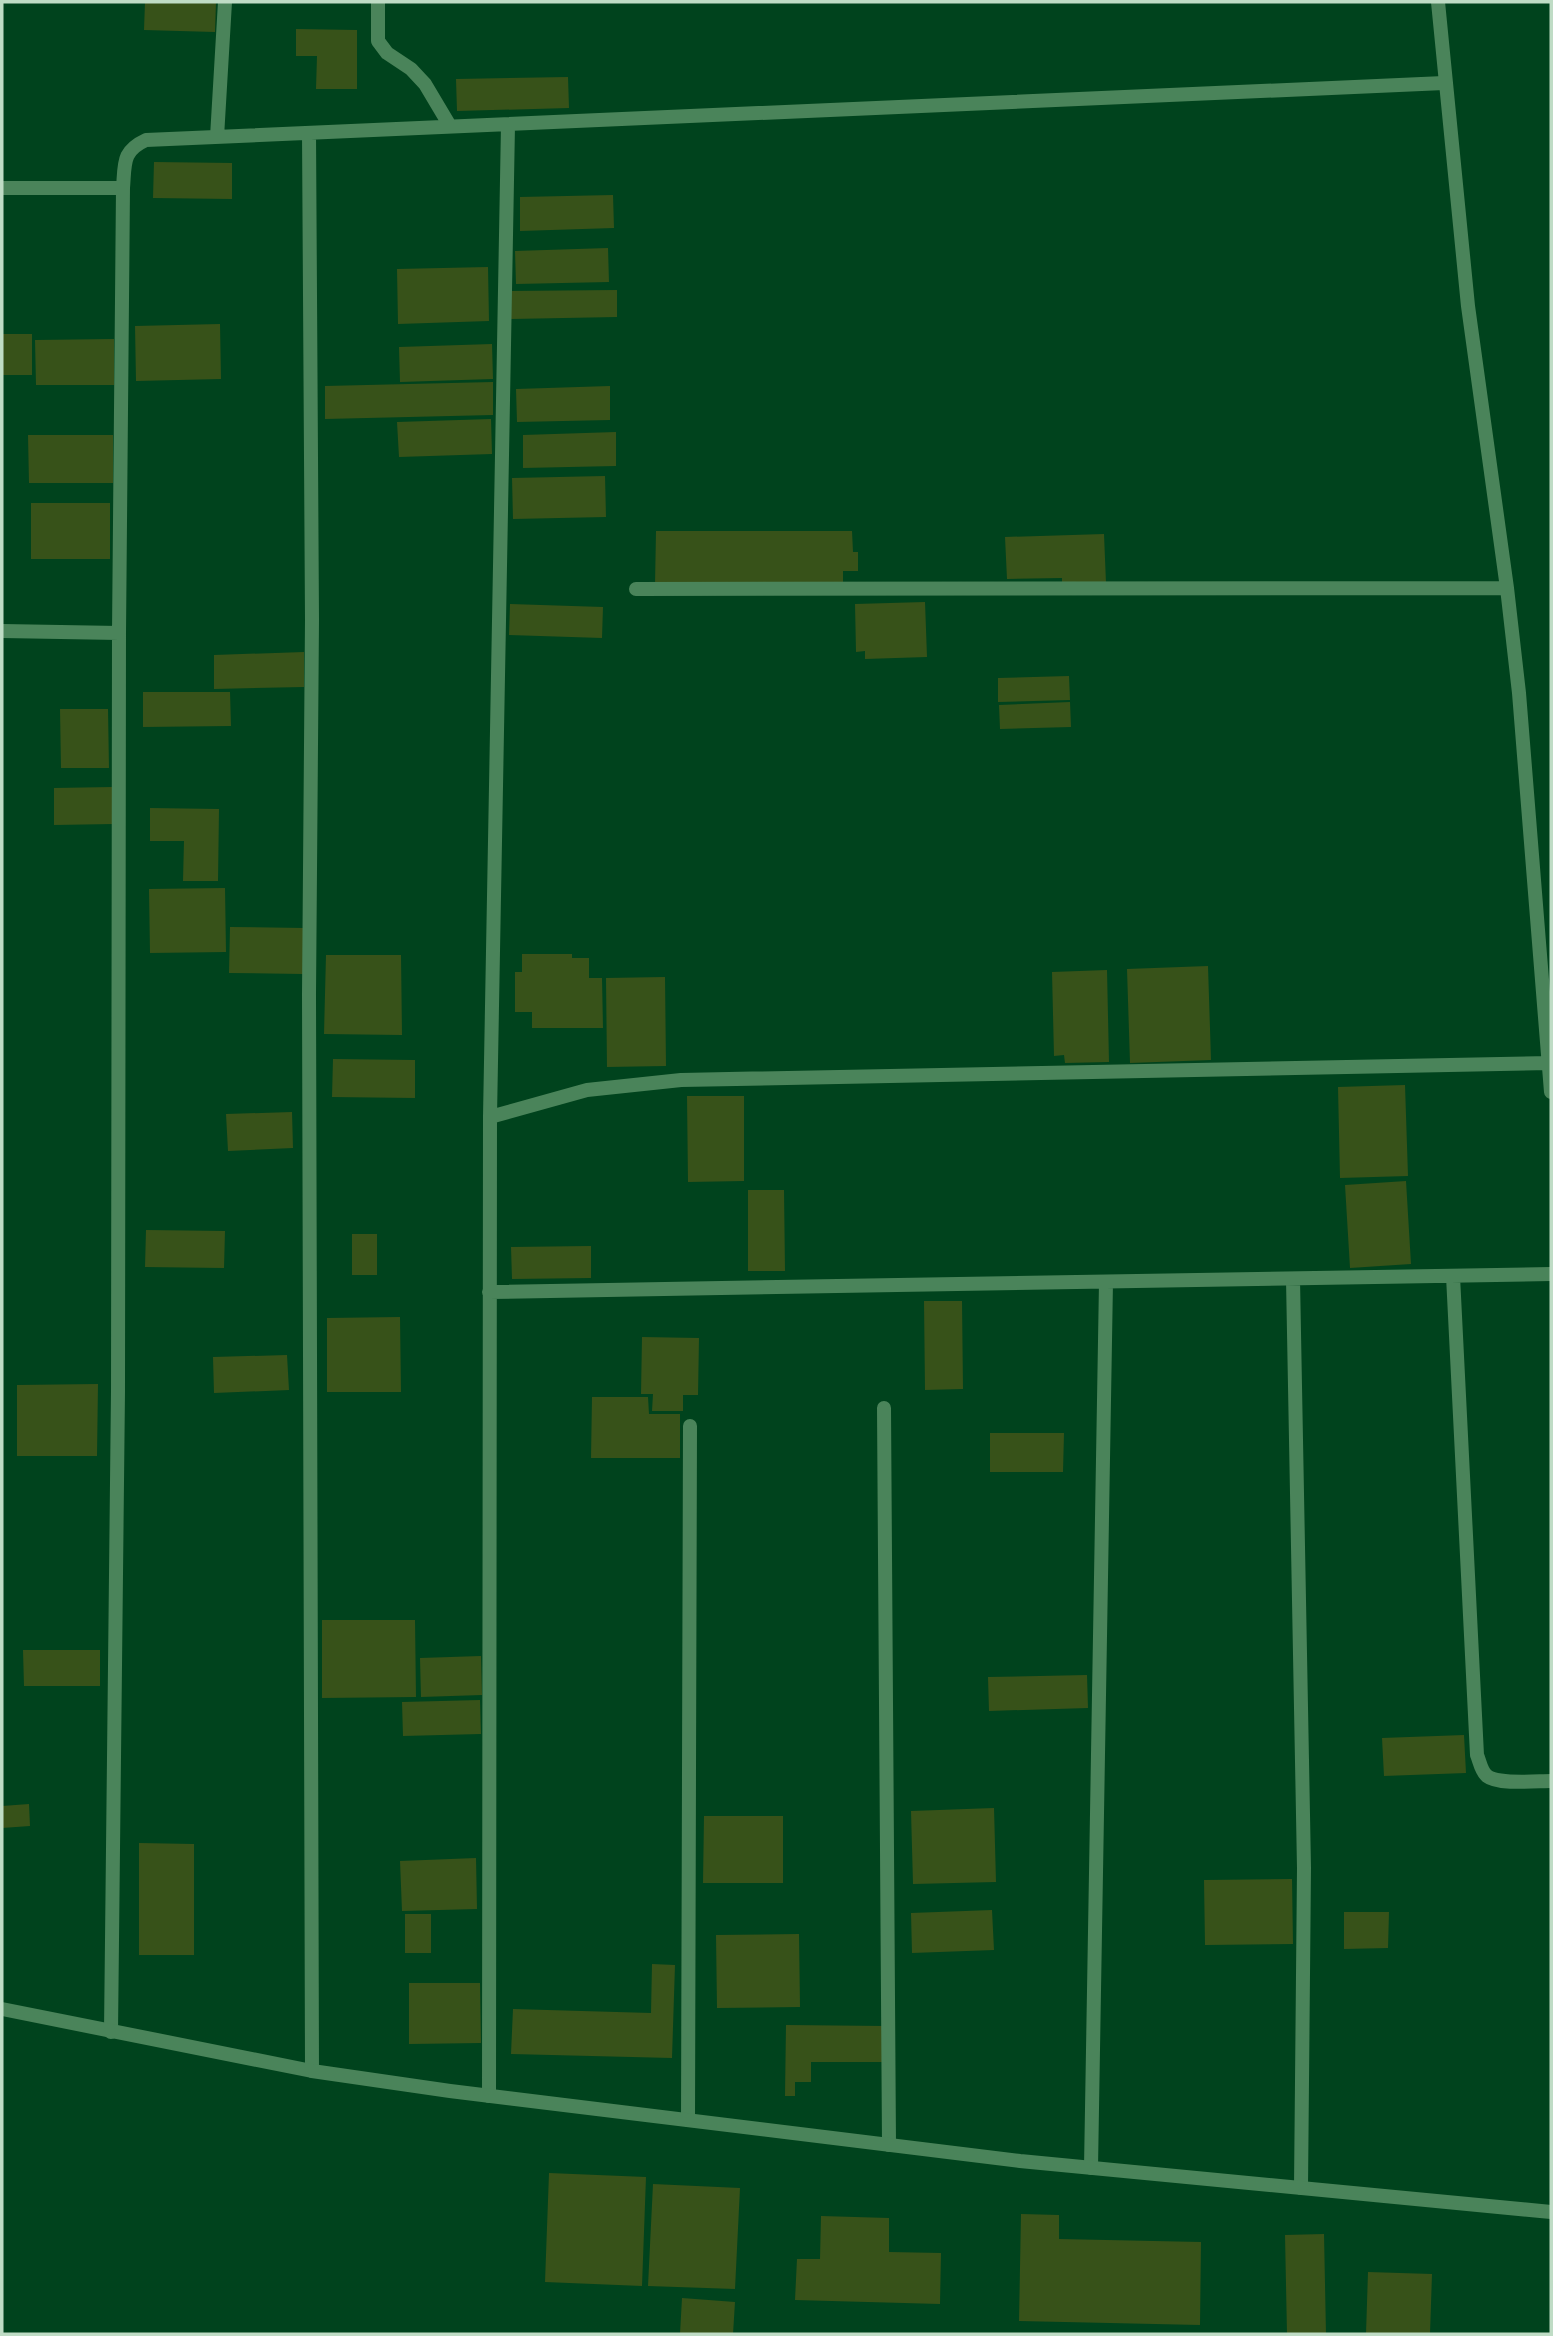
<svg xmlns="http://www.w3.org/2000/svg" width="1553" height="2336" font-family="'DM Sans',sans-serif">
  <rect width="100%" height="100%" fill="#00431d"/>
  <!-- building -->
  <path fill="#375219" d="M 145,2 L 216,2 L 215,32 L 144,30 Z
    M 296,29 L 357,30 L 357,89 L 316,89 L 317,56 L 296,56 Z
    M 568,77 L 569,108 L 457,111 L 456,79 Z
    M 154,162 L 232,163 L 232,199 L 153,198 Z
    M 613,195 L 614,228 L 520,231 L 520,197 Z
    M 608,248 L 609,282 L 516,284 L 515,251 Z
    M 488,267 L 489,321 L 398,324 L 397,269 Z
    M 617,290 L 617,317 L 511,319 L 510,291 Z
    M 220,324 L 221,379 L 136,381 L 135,326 Z
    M 2,334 L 32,334 L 32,375 L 2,375 Z
    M 114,339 L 114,385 L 36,385 L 35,340 Z
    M 492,344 L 493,379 L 400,382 L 399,347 Z
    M 493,382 L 493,415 L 325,419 L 325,386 Z
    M 610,386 L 610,420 L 517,422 L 516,389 Z
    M 491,419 L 492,454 L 399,457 L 397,422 Z
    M 616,432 L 616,466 L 523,468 L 523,435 Z
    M 28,435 L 113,435 L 113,483 L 29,483 Z
    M 605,476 L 606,517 L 513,519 L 512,478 Z
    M 31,503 L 110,503 L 110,559 L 31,559 Z
    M 656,531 L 852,531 L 853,552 L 858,552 L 858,571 L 843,571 L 843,585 L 655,585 Z
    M 1104,534 L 1106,583 L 1062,585 L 1062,578 L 1007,579 L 1005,537 Z
    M 925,602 L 927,657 L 865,659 L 865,651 L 856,652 L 855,604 Z
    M 510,604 L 603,607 L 602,638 L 509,635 Z
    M 304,652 L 304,687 L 214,689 L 214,655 Z
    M 1069,676 L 1070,700 L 998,702 L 998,678 Z
    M 143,692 L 230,692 L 231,726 L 143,727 Z
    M 1070,702 L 1071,727 L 1000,729 L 999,705 Z
    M 60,709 L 108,709 L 109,768 L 61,768 Z
    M 113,787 L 114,824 L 54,825 L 54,788 Z
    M 150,808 L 219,809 L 218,881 L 183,881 L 184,841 L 150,841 Z
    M 225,888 L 226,952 L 150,953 L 149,889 Z
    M 230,927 L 304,928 L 303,974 L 229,973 Z
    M 522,954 L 572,954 L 572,958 L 589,958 L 589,978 L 602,978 L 603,1028 L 532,1028 L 532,1012 L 515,1012 L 515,972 L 522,972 Z
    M 326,955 L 401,955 L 402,1035 L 324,1034 Z
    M 1208,966 L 1211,1060 L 1130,1063 L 1127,969 Z
    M 1107,970 L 1109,1062 L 1065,1063 L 1064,1055 L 1054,1056 L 1052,972 Z
    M 665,977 L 666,1066 L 607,1067 L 606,978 Z
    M 333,1059 L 415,1060 L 415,1098 L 332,1097 Z
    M 1405,1085 L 1408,1176 L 1340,1178 L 1338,1087 Z
    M 687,1096 L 744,1096 L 744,1181 L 688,1182 Z
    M 292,1112 L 293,1148 L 228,1151 L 226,1114 Z
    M 1406,1181 L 1411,1264 L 1350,1268 L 1345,1185 Z
    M 748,1190 L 784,1190 L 785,1271 L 748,1271 Z
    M 146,1230 L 225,1231 L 224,1268 L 145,1267 Z
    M 352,1234 L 377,1234 L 377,1275 L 352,1275 Z
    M 591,1246 L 591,1278 L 512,1279 L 511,1247 Z
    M 924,1301 L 962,1301 L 963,1389 L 925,1390 Z
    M 400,1317 L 401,1392 L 327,1392 L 327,1318 Z
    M 642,1337 L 699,1338 L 698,1395 L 683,1395 L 683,1411 L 652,1411 L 653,1394 L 641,1394 Z
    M 287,1355 L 289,1390 L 214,1393 L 213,1357 Z
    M 98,1384 L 97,1456 L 17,1456 L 17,1385 Z
    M 592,1397 L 648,1397 L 649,1414 L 680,1414 L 680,1458 L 591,1458 Z
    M 990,1433 L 1064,1433 L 1063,1472 L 990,1472 Z
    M 322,1620 L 415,1620 L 416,1697 L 322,1698 Z
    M 23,1650 L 100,1650 L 100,1686 L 24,1686 Z
    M 481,1656 L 482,1695 L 421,1697 L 420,1658 Z
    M 1087,1675 L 1088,1708 L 989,1711 L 988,1677 Z
    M 480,1700 L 481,1734 L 403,1736 L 402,1702 Z
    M 1464,1735 L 1466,1773 L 1384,1776 L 1382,1738 Z
    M 29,1804 L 30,1826 L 2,1828 L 2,1806 Z
    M 994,1808 L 996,1882 L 913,1884 L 911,1811 Z
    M 704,1816 L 783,1816 L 783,1883 L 703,1883 Z
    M 139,1843 L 194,1844 L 194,1955 L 139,1955 Z
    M 476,1858 L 477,1909 L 402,1911 L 400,1861 Z
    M 1292,1879 L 1293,1944 L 1205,1945 L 1204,1880 Z
    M 992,1910 L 994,1950 L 912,1953 L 911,1913 Z
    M 1344,1912 L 1389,1912 L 1388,1948 L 1344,1949 Z
    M 405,1914 L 431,1914 L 431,1953 L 405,1953 Z
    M 799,1934 L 800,2007 L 717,2008 L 716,1935 Z
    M 652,1964 L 675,1965 L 672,2058 L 511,2054 L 513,2009 L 651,2013 Z
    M 409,1983 L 480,1983 L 481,2043 L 409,2044 Z
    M 786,2025 L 885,2026 L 885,2062 L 811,2062 L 811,2082 L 795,2082 L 795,2096 L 785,2096 Z
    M 549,2173 L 646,2177 L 642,2286 L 545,2282 Z
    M 653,2184 L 740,2188 L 735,2289 L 648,2286 Z
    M 1021,2214 L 1059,2215 L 1059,2239 L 1201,2242 L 1200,2325 L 1019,2321 Z
    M 821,2216 L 889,2218 L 889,2252 L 941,2253 L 940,2304 L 795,2300 L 797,2259 L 820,2259 Z
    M 1324,2234 L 1326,2334 L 1287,2334 L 1285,2235 Z
    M 1368,2272 L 1432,2274 L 1430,2334 L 1366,2334 Z
    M 682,2298 L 735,2302 L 733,2334 L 680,2334 Z"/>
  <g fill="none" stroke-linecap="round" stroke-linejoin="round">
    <!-- minor -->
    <path stroke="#4a845a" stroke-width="14" d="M 378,2 L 378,41 L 387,53 L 411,69 L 425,84 L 450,126
      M 1438,2 L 1468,306 L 1507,588 L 1519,693 L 1551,1092
      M 309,133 L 312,620 L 309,995 L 312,2071
      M 217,137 L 225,2
      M 2,188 L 123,188
      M 636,589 L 1507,588
      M 2,631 L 119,633
      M 490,1117 L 587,1090 L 681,1080 L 1549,1063
      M 1453,1276 L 1477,1755 C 1480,1762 1481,1771 1487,1776 C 1498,1785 1537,1781 1551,1781
      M 1293,1279 L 1304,1868 L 1301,2188
      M 489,1292 L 1551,1274
      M 884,1408 L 889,2145
      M 111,2032 L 118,1391 L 119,633 L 123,188 C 125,163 122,151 146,140 L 1444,83
      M 489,2096 L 490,1117 L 508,125
      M 688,2120 L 690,1426
      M 1091,2168 L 1106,1282"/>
    <!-- tertiary -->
    <path stroke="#4a845a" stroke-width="14" d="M 2,2009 L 312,2071 L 450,2091 L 1020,2161 L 1551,2212"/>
  </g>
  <!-- border -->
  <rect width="1553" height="2336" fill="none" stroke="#bfdcc5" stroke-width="7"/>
</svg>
